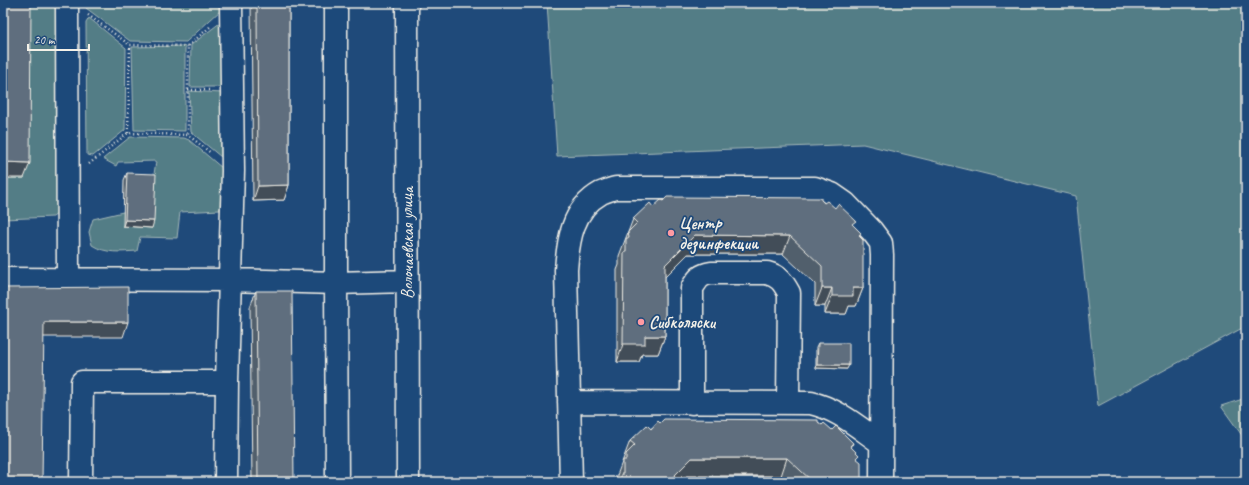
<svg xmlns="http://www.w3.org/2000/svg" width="1249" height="485" font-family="Caveat,sans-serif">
  <rect width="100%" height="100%" fill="#1f4a7a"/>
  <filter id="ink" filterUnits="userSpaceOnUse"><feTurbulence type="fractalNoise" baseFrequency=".025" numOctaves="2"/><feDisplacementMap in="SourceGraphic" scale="8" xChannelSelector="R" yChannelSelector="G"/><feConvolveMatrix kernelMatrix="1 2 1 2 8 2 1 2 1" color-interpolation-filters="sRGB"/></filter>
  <g filter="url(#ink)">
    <!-- green -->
    <path fill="#537d86" stroke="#a4b7b7" d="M 26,3 L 65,3 L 63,209 L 53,217 L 3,219 L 3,178 L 24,178 Z
      M 86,3 L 221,3 L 221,10 L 186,42 L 130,41 L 86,8 Z
      M 547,3 L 1246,3 L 1246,326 L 1098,406 L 1076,196 L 863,144 L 557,156 Z
      M 89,18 L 126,48 L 125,130 L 93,156 L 87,155 L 86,23 Z
      M 225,19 L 221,87 L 190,87 L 191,45 Z
      M 185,46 L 185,131 L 134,130 L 132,47 Z
      M 189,91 L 222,93 L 221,157 L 191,132 Z
      M 130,137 L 184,138 L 189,140 L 222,168 L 220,210 L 180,212 L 177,238 L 140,237 L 137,251 C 121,252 106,254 92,245 L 89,232 L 93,219 L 123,212 L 153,181 L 156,161 L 118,162 L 116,166 L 103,159 Z
      M 1246,398 L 1246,441 L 1221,406 Z"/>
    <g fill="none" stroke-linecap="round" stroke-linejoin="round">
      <!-- minor casing -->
      <g stroke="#f4f1e8" stroke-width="25">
        <path id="minor" d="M 67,3 L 68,279
          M 336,3 L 336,283 L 337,482
          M 407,3 L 408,482
          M 3,279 L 230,280 L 336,283 L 407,281
          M 569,402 L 811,403 C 838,409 859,428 881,443
          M 692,403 L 692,288 C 698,279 699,275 711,273 L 767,273 C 779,276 783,282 789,293 L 788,403
          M 81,482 L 82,382 L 227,382
          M 226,482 L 227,382 L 233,171 L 231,3
          M 571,482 L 566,270 C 568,241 572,209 601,193 C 606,191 611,189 616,188 L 815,188 L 832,194 L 845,203 L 872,231 L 881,243 L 882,255 L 881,482"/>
      </g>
      <!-- path -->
      <path stroke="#f4f1e8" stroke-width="2.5" stroke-dasharray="1 3" stroke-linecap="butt" d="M 88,15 L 130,45 L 188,46 L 188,135
        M 188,46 L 211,26
        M 188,90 L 212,90
        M 128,133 L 130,45
        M 89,164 L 128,133 L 188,135 L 211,153"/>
      <!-- minor -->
      <use href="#minor" stroke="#1f4a7a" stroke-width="22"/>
    </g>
    <!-- wall -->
    <path fill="#515f6c" stroke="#f4f1e8" d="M 251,3 L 289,3 L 289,185 L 284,200 L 253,201 Z
      M 127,173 L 152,228 L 123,226 L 124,180 Z
      M 821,200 L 854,226 L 860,237 L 863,288 L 856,306 L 849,306 L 846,314 L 825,314 L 825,306 L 815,306 L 815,284 L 783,254 L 688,254 L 665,277 L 665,336 L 658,354 L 642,354 L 639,362 L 617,362 L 617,270 L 619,265 L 619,256 L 633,219 L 663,201 Z
      M 256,291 L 294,482 L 252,482 L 250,307 Z
      M 818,343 L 847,369 L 816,368 L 816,347 Z
      M 818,422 L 822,425 L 832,430 L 853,443 L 851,448 L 857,459 L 861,482 L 787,482 L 781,476 L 686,476 L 679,482 L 616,482 L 616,478 L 630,441 L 660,423 Z"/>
    <!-- shaded-wall -->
    <path fill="#424d58" stroke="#f4f1e8" d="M 3,162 L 30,163 L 24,178 L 3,178 Z
      M 289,185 L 284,200 L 253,201 L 258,186 Z
      M 125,220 L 154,221 L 152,228 L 123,226 Z
      M 695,235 L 790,236 L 783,254 L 688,254 L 658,284 L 665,265 Z
      M 822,288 L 832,288 L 825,306 L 815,306 Z
      M 853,288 L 863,288 L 856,306 L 849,306 L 846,314 L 825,314 L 832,296 Z
      M 44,322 L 128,322 L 123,337 L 39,337 Z
      M 645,336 L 665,336 L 658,354 L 642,354 L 639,362 L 617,362 L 623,344 Z
      M 817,365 L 849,365 L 847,369 L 816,368 Z
      M 692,458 L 787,458 L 781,476 L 686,476 L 679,482 L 668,482 Z"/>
    <!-- building -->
    <path fill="#5e6e7e" stroke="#f4f1e8" d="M 3,3 L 31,3 L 30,163 L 3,162 Z
      M 257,3 L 289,3 L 289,185 L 258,186 Z
      M 127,173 L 156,174 L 154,221 L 125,220 Z
      M 667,197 L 821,198 L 821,200 L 824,203 L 827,201 L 835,208 L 838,204 L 856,221 L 852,224 L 861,233 L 859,236 L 863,240 L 863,288 L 853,288 L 853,296 L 832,296 L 832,288 L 822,288 L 822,266 L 790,236 L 695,235 L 665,265 L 665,336 L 645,336 L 645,344 L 623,344 L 624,252 L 626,252 L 626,238 L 629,238 L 628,232 L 637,223 L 633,219 L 650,203 L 653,207 L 661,200 L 663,201 Z
      M 128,287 L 128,322 L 44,322 L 42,482 L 3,482 L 3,288 Z
      M 256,291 L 292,291 L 294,482 L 258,482 Z
      M 818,343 L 849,343 L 849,365 L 817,365 Z
      M 664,419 L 818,420 L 818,422 L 822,425 L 824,423 L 832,430 L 836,426 L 853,443 L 850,446 L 859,455 L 856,458 L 861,462 L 861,482 L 813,482 L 787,458 L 692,458 L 668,482 L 621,482 L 621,474 L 623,474 L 623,460 L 626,460 L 626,454 L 635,445 L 630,441 L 647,425 L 651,429 L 658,421 L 660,423 Z"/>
  </g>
  <!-- markers -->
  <g fill="#ff9aa2" stroke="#1f4a7a" stroke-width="1.5">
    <circle cx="671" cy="233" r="4"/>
    <circle cx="641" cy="322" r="4"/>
  </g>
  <g text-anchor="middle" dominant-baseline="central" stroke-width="3.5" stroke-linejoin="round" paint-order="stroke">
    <!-- poi labels -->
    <g font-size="17" font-weight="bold" fill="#f4f1e8" stroke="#1f4a7a" text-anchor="start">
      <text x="679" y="223">Центр<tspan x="679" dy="20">дезинфекции</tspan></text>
      <text x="649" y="322">Сибколяски</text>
    </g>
    <!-- street labels -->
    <g font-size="17" fill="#f4f1e8" stroke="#1f4a7a">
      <text transform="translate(407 243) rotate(-90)">Волочаевская улица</text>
    </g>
  </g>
  <!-- margin -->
  <rect width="1249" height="485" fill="none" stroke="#1f4a7a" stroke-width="16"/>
  <rect x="8" y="8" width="1233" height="469" fill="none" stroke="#f4f1e8" stroke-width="1.5" filter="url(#ink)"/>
  <!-- scale -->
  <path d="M28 44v6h61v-6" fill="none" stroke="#f4f1e8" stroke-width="2"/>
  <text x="34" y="44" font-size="12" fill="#f4f1e8" stroke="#1f4a7a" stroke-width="3" paint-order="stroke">20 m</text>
</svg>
